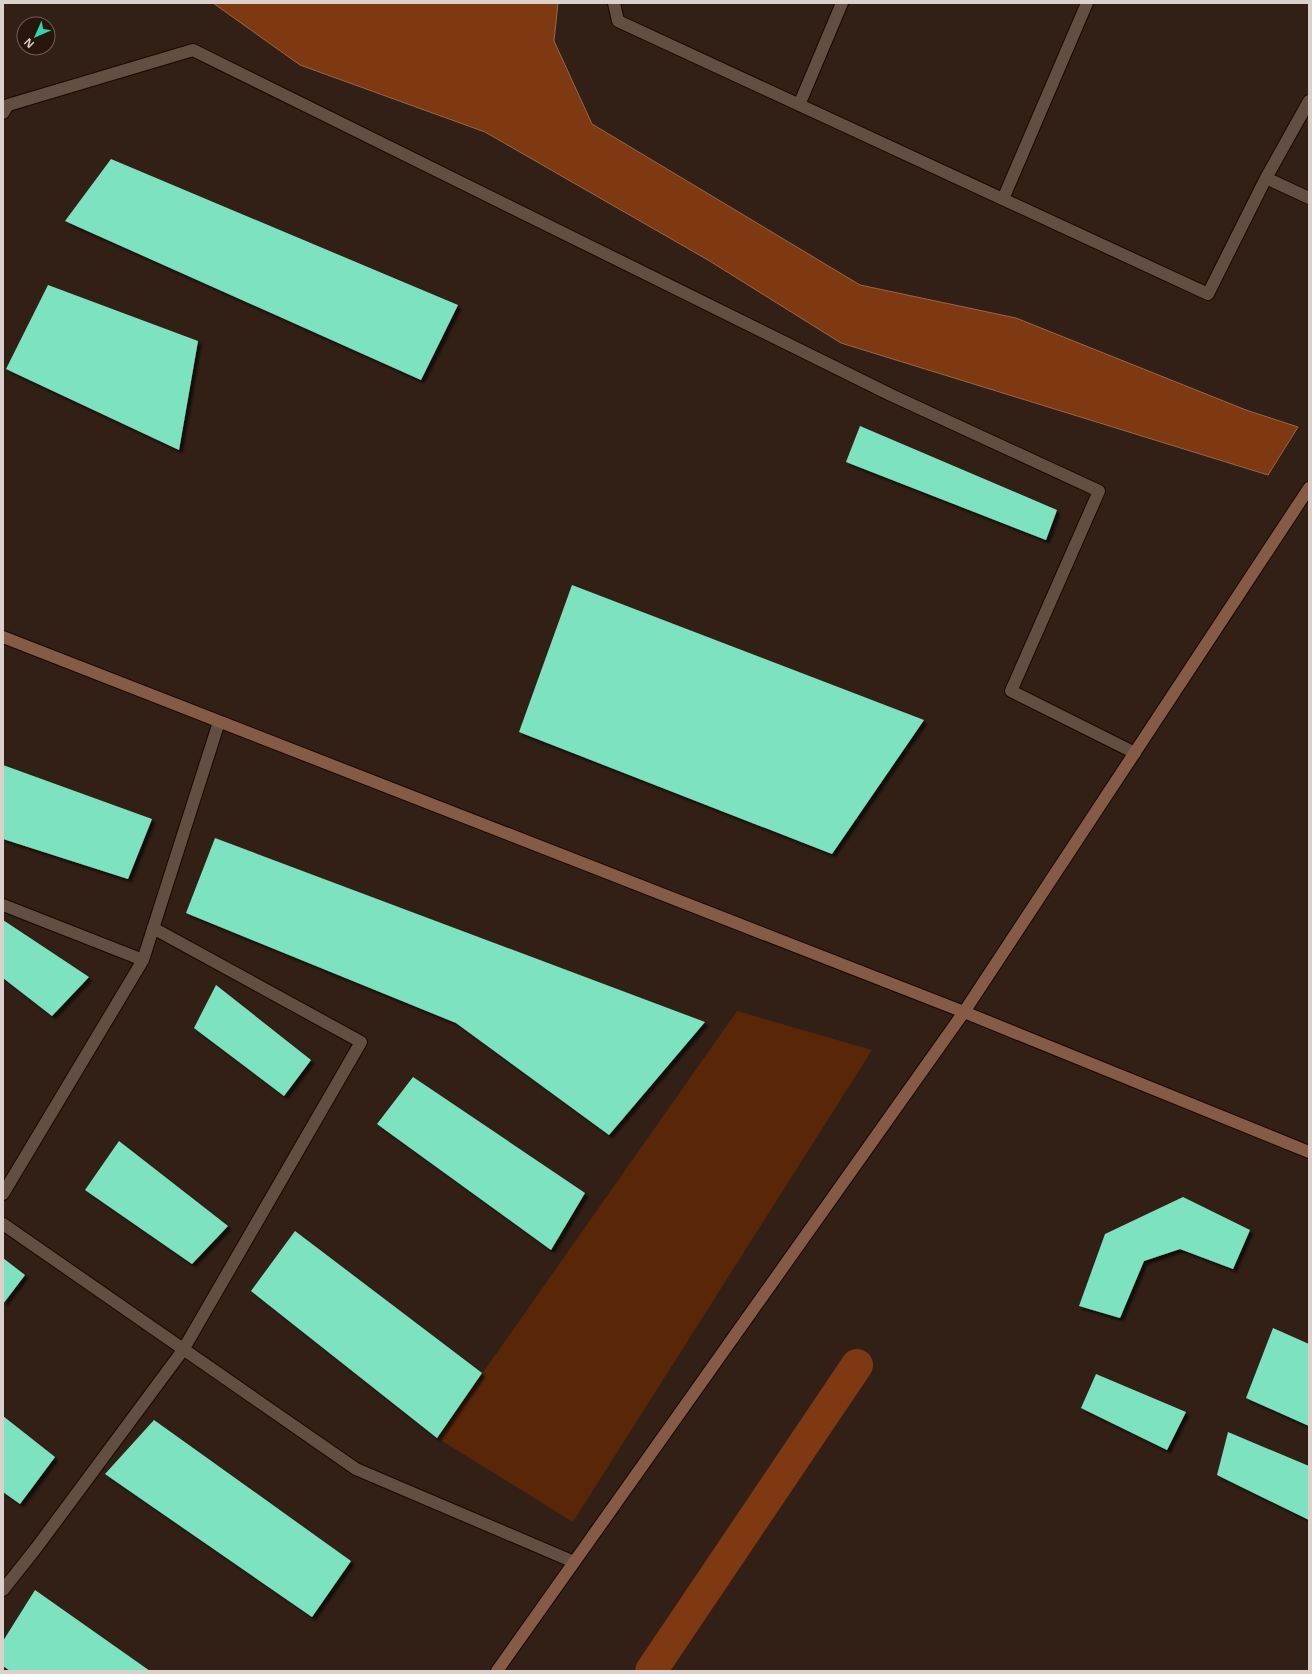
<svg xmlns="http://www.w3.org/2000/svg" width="1312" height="1674" font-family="'Open Sans',sans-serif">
  <defs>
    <filter id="shadow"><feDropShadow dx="3.5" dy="3.5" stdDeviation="1" flood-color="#0009"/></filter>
  </defs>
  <rect width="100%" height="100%" fill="#321f16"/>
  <!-- green -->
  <path fill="#592608" d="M 737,1011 L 872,1050 L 573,1522 L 437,1438 Z"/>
  <!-- water -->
  <path fill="#7e3912" stroke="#9a6649" d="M 213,3 L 558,3 L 554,41 L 592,124 L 860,285 L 1016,318 L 1246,410 L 1298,427 L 1268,475 L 841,343 L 708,260 L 485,132 L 300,65 Z"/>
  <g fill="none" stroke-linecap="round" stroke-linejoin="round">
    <!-- canal -->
    <path stroke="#7e3912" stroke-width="32" d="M 651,1671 L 857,1365"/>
  </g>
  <!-- building -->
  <path fill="#7de2bf" filter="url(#shadow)" d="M 111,159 L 458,305 L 421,380 L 65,221 Z
    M 48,285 L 198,341 L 179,450 L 6,369 Z
    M 860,426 L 1057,510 L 1046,540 L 846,462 Z
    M 572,585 L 924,720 L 832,854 L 519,732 Z
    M 3,765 L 152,819 L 128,879 L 3,839 Z
    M 215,838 L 705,1022 L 609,1135 L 456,1023 L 186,913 Z
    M 3,920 L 89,977 L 52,1016 L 3,978 Z
    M 216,985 L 311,1060 L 284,1096 L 194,1028 Z
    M 413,1077 L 585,1193 L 551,1250 L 377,1124 Z
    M 119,1141 L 228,1226 L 192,1264 L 85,1190 Z
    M 1183,1197 L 1250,1230 L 1233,1269 L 1180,1249 L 1144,1261 L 1120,1318 L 1079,1306 L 1105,1234 Z
    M 295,1231 L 482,1373 L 437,1438 L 251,1291 Z
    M 3,1258 L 25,1275 L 3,1304 Z
    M 1273,1328 L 1309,1344 L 1309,1426 L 1246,1398 Z
    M 1096,1374 L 1186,1412 L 1167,1450 L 1081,1408 Z
    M 3,1416 L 55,1457 L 20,1504 L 3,1492 Z
    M 154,1420 L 351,1561 L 312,1617 L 105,1474 Z
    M 1228,1432 L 1309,1466 L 1309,1520 L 1217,1475 Z
    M 35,1590 L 150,1671 L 10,1671 L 3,1666 L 3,1641 Z"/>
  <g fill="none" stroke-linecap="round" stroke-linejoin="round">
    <!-- street casing -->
    <g stroke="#190803" stroke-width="14">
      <path id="street" d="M 614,3 L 618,21 L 1208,294 L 1266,178 L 1309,198
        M 799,105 L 842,3
        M 3,113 L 8,105 L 193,50 L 891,395 L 1099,491 L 1011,691 L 1135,753
        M 1266,178 L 1309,101
        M 1003,199 L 1087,3
        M 3,905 L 143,960
        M 3,1194 L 143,960 L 219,722
        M 3,1224 L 356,1469 L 574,1562
        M 3,1590 L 37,1547 L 183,1350 L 361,1042 L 153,928"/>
    </g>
    <!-- secondary casing -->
    <g stroke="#190803" stroke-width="14">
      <path id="secondary" d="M 1309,488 L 964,1012 L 1309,1152
        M 3,637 L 964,1012 L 497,1671"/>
    </g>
    <!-- street -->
    <use href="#street" stroke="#634e44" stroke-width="12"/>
    <!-- secondary -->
    <use href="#secondary" stroke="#865b46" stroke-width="12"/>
  </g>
  <!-- border -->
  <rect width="1312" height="1674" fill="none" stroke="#dcd0ca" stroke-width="8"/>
  <!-- north arrow -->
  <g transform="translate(36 36) rotate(225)"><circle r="19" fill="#27160d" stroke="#6f6059"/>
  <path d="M0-3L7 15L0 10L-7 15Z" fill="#33d4a8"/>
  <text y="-6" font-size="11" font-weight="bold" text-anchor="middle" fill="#dcd0ca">N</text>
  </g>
</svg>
